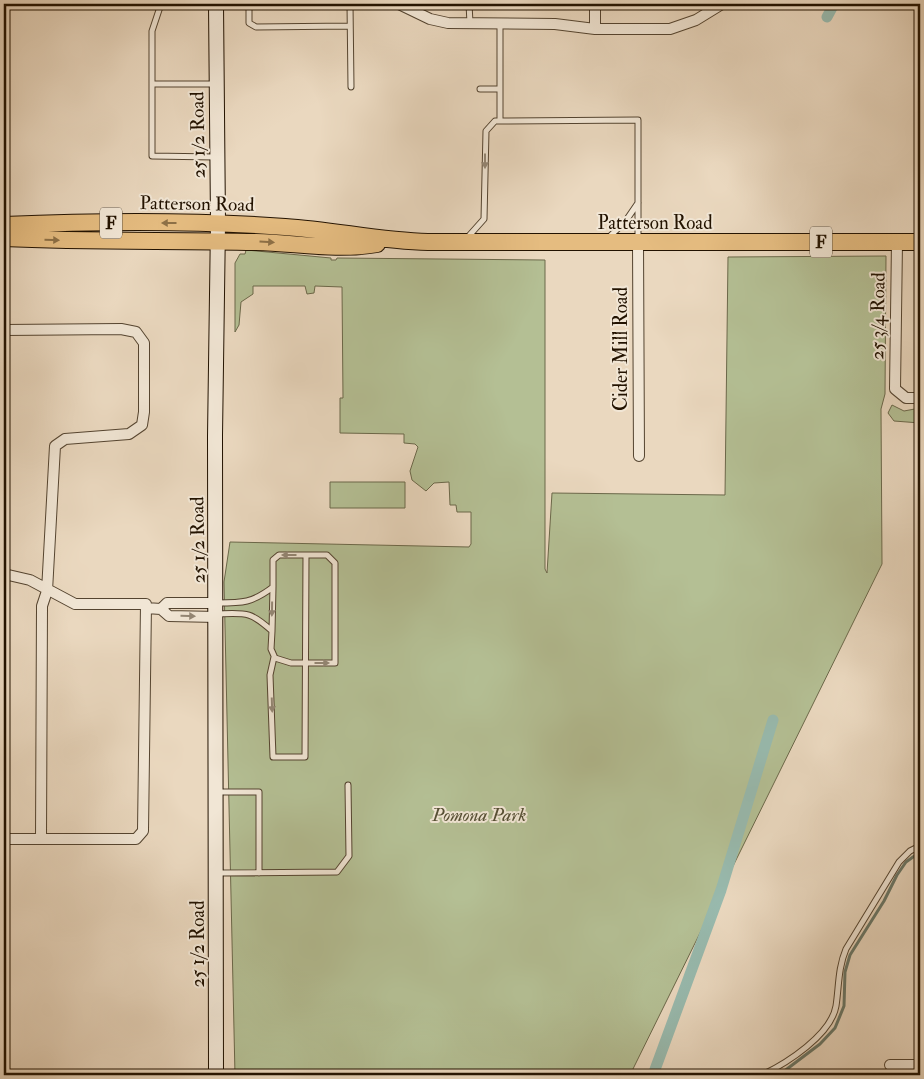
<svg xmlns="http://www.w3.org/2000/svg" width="924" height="1079" font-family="'IM FELL Double Pica',serif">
  <rect width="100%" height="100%" fill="#ead8bf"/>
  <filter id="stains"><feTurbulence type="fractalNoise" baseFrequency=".004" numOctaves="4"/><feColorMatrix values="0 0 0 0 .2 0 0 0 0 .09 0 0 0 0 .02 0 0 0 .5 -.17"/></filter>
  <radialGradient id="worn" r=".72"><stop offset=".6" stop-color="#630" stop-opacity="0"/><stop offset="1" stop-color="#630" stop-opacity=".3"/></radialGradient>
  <!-- green -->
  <path fill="#b4bf94" stroke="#6b684a" d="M 246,250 L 331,258 L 331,260 L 336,260 L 337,258 L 545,260 L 545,569 L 547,573 L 552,493 L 725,495 L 728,257 L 886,256 L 885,394 L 881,409 L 882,564 L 630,1075 L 235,1075 L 224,582 L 230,542 L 469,547 L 471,544 L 471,512 L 457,512 L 456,505 L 450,505 L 449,482 L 434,483 L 426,491 L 412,480 L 410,471 L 418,447 L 415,444 L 404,443 L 404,434 L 340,433 L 340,398 L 343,398 L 342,287 L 315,286 L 314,293 L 307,294 L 305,286 L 253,286 L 253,294 L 241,302 L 239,325 L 235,332 L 235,263 L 240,254 L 245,254 Z
    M 892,405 L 904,411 L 920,408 L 920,423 L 894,421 L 888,413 Z
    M 330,482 L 405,482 L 405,508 L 330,508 Z"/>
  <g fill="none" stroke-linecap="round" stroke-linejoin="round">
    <!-- stream -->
    <path stroke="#697768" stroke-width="3" d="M 779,1075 L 820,1044 L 835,1028 L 844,1006 L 845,972 L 850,955 L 884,901 L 897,875 L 906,862 L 920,852"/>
    <!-- canal -->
    <path stroke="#98baae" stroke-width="11" d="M 827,17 L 834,4
      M 653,1075 L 721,890 L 773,720"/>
    <!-- lane casing -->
    <g stroke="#544430" stroke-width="7">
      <path id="lane" d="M 161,4 L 152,31 L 152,84 L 215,84
        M 249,4 L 249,23 L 256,27 L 350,26
        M 350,4 L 351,87
        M 469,4 L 470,23
        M 152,84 L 152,156 L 215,157
        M 480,89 L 500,89
        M 500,120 L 500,24
        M 467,238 L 484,219 L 486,131 L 495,121 L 638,120 L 638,241
        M 608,238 L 625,222 L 638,203
        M 217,603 C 243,603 252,603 273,587 L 273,560 L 279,555 L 327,555 L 335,563 L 335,663 L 291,663 L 275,658 L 271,649 L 272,631 C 250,611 246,613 217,614
        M 272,631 L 273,587
        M 274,657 L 270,675 L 273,757 L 305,757 L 306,555
        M 217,792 L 259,792 L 259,873
        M 217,873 L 337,872 L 349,856 L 348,785
        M 762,1075 C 787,1063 831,1035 836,1006 C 839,986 838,968 846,949 L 899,862 L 910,851 L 920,846"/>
    </g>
    <!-- street casing -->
    <g stroke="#544430" stroke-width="12">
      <path id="street" d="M 399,4 L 430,19 L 448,23 L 555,24 L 595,29 L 670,29 L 696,20 L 722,4
        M 595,29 L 595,4
        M 897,242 L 895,389 L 906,398 L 920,398
        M 638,243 L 639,456
        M 4,330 L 121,329 L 136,332 L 144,343 L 144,412 L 142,425 L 129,434 L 65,439 L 55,446 L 47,591 L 42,606 L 41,839
        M 4,574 L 30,580 L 75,604 L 146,604 L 143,831 L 136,839 L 4,839
        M 146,608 L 161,609 L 169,616 L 217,617
        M 161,609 L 167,603 L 217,603
        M 890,1065 L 920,1065"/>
    </g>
    <!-- secondary casing -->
    <g stroke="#221200" stroke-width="16">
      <path id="secondary" d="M 216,4 L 218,223 L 215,436 L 216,1075"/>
    </g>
    <!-- primary casing -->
    <g stroke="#221200" stroke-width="18">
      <path id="primary" d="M 4,225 C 97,221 192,220 285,227 C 334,230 380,241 428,242 L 920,242
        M 4,238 C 88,242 172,240 256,242 C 297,243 336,251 377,244"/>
    </g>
    <!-- lane -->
    <use href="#lane" stroke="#f1e6d5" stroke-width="5"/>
    <!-- street -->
    <use href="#street" stroke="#f1e6d5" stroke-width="10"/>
    <!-- secondary -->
    <use href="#secondary" stroke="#f1e6d5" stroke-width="14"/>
    <!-- primary -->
    <use href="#primary" stroke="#e5bc80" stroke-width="16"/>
  </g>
  <!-- one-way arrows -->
  <defs><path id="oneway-solid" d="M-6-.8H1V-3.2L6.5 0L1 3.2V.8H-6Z" transform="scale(1.25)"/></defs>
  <g fill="#948775">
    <use href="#oneway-solid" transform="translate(485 161) rotate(90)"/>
    <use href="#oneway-solid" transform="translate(289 555) rotate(180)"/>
    <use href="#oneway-solid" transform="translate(272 609) rotate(91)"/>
    <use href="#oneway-solid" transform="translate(188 616) rotate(1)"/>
    <use href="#oneway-solid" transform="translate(322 663)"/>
    <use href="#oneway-solid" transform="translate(272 705) rotate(88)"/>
  </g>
  <g fill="#8d7046">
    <use href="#oneway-solid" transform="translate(169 223) rotate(-180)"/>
    <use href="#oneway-solid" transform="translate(52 240) rotate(1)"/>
    <use href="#oneway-solid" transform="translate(267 242) rotate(3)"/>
  </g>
  <g text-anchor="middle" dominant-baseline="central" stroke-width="4" stroke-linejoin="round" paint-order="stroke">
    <!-- shield labels -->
    <g fill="#f1e6d5" stroke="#605240" stroke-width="1">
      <rect x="100" y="207.5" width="22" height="31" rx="4"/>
      <rect x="810" y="226.5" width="22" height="31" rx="4"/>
    </g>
    <g font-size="18" font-weight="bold" fill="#221200">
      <text x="111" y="223">F</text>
      <text x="821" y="242">F</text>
    </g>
    <!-- street labels -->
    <g font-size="19" fill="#221200" stroke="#f1e6d5">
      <text transform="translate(198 135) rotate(-91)">25 1/2 Road</text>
      <text transform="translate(197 204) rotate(1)">Patterson Road</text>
      <text x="655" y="223">Patterson Road</text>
      <text transform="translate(878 316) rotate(-89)">25 3/4 Road</text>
      <text transform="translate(621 349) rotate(-90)">Cider Mill Road</text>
      <text transform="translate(198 540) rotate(-91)">25 1/2 Road</text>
      <text transform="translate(198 944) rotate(-90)">25 1/2 Road</text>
    </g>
    <!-- park labels -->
    <g font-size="19" font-style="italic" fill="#554f34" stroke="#f1e6d5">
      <text x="479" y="815">Pomona Park</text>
    </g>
  </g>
  <!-- margin -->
  <rect width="924" height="1079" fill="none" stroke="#ead8bf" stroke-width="20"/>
  <rect x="5" y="5" width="914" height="1069" fill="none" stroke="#221200" stroke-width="2.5"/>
  <rect x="10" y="10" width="904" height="1059" fill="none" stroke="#221200"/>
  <rect width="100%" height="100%" filter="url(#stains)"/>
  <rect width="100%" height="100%" fill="url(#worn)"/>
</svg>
